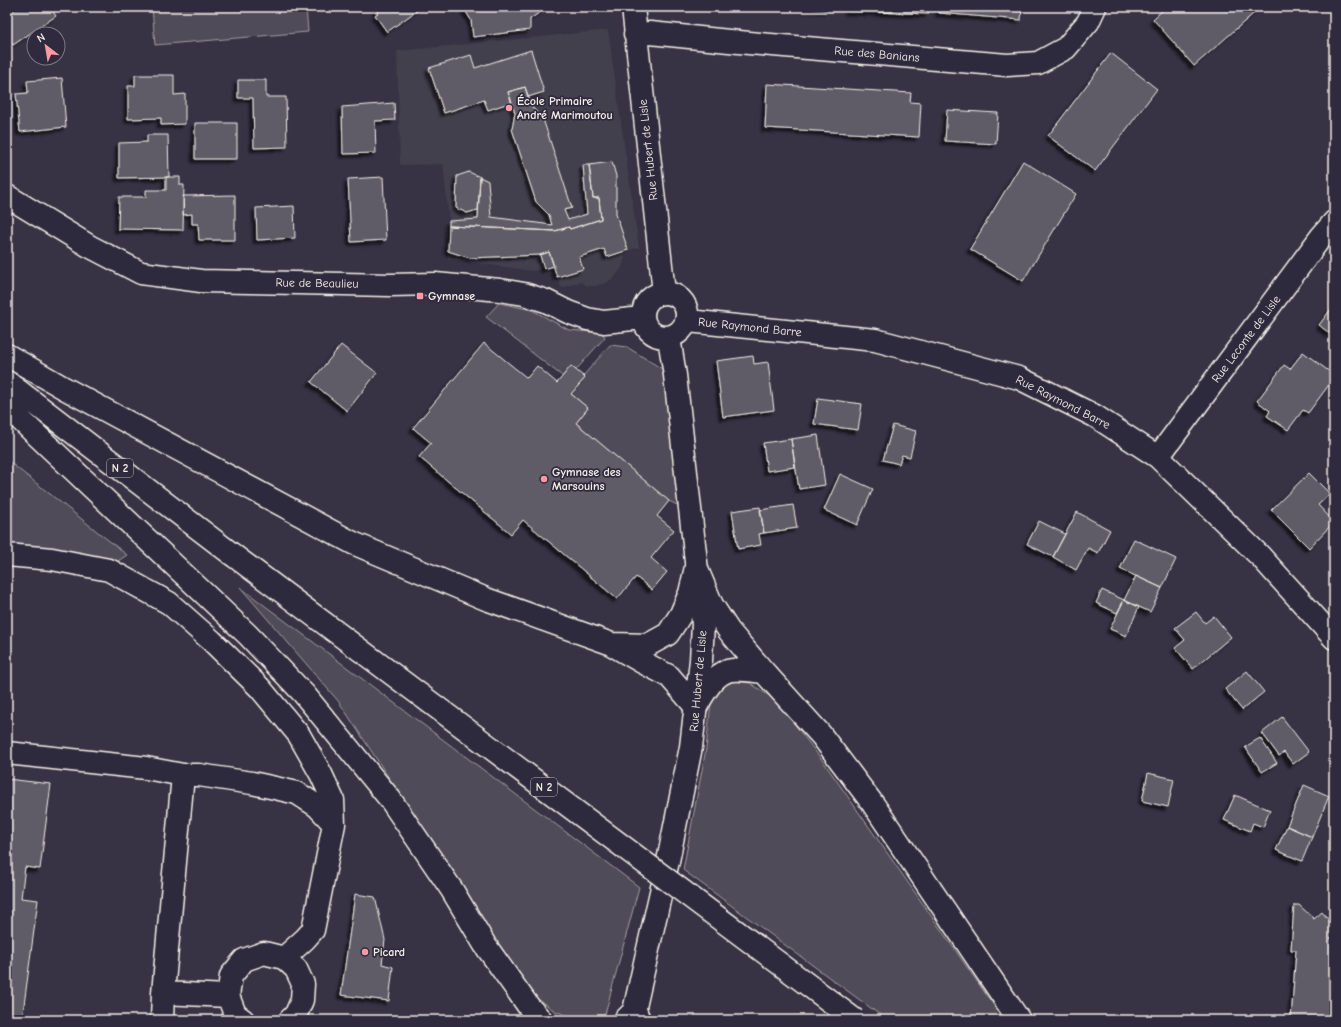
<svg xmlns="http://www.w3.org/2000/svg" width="1341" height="1027" font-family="'Comic Neue',sans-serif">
  <defs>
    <filter id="shadow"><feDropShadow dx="-3.5" dy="3.5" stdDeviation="1" flood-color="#0009"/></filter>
  </defs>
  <rect width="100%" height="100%" fill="#373244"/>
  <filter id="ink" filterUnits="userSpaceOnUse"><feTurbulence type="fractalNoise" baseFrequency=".025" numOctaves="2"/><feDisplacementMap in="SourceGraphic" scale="8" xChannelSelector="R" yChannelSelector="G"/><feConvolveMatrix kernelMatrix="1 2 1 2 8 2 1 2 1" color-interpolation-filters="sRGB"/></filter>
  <g filter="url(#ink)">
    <!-- built -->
    <path fill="#433f4e" d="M 608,30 L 639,248 L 623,251 L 625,258 L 622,268 L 615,277 L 606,283 L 596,286 L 587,286 L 581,282 L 561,288 L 554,266 L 532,271 L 448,259 L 449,221 L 443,164 L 400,165 L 397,51 Z"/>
    <!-- green -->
    <path fill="#504b59" stroke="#a29ea0" d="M 152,7 L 306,7 L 308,32 L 155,45 Z
      M 499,303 L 532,310 L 569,330 L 602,333 L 605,337 L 576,370 L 571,366 L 562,376 L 486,317 Z
      M 610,345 L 627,347 L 667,372 L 687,510 L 669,501 L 576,423 L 588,408 L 571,394 L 585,378 L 583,376 Z
      M 7,460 L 127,555 L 112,565 L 7,548 Z
      M 240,587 L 639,887 L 604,1018 L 580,1020 L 555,1011 L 532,995 L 339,702 Z
      M 726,680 L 750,683 L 777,701 L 825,764 L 1004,1020 L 887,1020 L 683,870 L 706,749 L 711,702 L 717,686 Z"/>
    <!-- building -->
    <path fill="#5f5c67" stroke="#f4f1e8" filter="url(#shadow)" d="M 18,7 L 50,7 L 56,16 L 13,45 L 7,36 L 7,14 Z
      M 375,7 L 422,7 L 387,32 L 375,15 L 378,13 Z
      M 463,7 L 544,7 L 545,9 L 530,19 L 530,30 L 473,37 L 471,20 Z
      M 794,7 L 828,7 L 828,10 Z
      M 848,7 L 929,7 L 928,14 L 848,11 Z
      M 940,7 L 1022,7 L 1021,20 L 939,13 Z
      M 1166,7 L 1261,7 L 1194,66 L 1153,19 Z
      M 531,50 L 544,92 L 528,97 L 525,87 L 508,92 L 512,102 L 488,110 L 484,100 L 444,113 L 429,68 L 471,55 L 475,68 Z
      M 1111,53 L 1157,89 L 1095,171 L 1048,136 Z
      M 135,75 L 174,75 L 174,95 L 185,94 L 185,124 L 161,125 L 161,118 L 128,119 L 128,86 L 135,86 Z
      M 62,78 L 66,127 L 20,132 L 16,94 L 28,93 L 27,81 Z
      M 238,80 L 266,80 L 266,97 L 286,97 L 287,147 L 254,148 L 253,98 L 238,98 Z
      M 767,84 L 911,93 L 910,102 L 921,103 L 919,137 L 765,128 Z
      M 525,87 L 532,107 L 543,119 L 572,208 L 564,210 L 568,220 L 587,214 L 583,165 L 589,165 L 593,198 L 599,198 L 601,219 L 570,229 L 569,227 L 555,231 L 449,226 L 449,221 L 478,219 L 480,177 L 488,181 L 491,217 L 552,225 L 549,215 L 536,202 L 512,129 L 515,113 L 508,92 Z
      M 394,103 L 395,120 L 375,121 L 376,153 L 343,154 L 342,107 Z
      M 947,110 L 998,113 L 996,144 L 945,141 Z
      M 195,123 L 237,123 L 237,159 L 195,159 Z
      M 147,135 L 168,135 L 169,177 L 119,178 L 119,143 L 147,142 Z
      M 1023,161 L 1076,194 L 1023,281 L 970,249 Z
      M 612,162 L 616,176 L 616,214 L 628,250 L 607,257 L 604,249 L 579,257 L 583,269 L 557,277 L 549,252 L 540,255 L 470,258 L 448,251 L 449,226 L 555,231 L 569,227 L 570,229 L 601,219 L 599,198 L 593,198 L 589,165 Z
      M 469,172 L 480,177 L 478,210 L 467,213 L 456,208 L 457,176 Z
      M 166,177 L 180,177 L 180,185 L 184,185 L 183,230 L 118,229 L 119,197 L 146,197 L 146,190 L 166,190 Z
      M 383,177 L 386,240 L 351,242 L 348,179 Z
      M 235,195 L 235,240 L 199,240 L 198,224 L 192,224 L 192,214 L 183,215 L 183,196 Z
      M 294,206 L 295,238 L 257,240 L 256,208 Z
      M 549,252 L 554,266 L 544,269 L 540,255 Z
      M 1334,305 L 1334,337 L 1319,325 Z
      M 484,343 L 527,378 L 537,366 L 557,383 L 571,366 L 583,376 L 585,378 L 571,394 L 588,408 L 576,423 L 669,501 L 657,516 L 674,530 L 651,558 L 667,572 L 652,590 L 636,577 L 617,599 L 523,520 L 511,534 L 419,457 L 431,443 L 413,428 Z
      M 341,345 L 377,373 L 347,411 L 311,382 Z
      M 1303,352 L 1334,375 L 1334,378 L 1308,413 L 1303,410 L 1288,430 L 1267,416 L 1270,411 L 1257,401 L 1284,365 L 1290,369 Z
      M 753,356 L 754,364 L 768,362 L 774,410 L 723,417 L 716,361 Z
      M 818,398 L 862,404 L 858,430 L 814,424 Z
      M 893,425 L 916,431 L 910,457 L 902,455 L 899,464 L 883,460 Z
      M 818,435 L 825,485 L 799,489 L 791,439 Z
      M 791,439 L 795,467 L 767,471 L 763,443 Z
      M 1309,473 L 1330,494 L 1318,505 L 1334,522 L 1309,548 L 1271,510 Z
      M 840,474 L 873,489 L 857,525 L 824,510 Z
      M 793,505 L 797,528 L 764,533 L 760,510 Z
      M 760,507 L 764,533 L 759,534 L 761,545 L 738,549 L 732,511 Z
      M 1077,512 L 1110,530 L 1098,553 L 1088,548 L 1076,570 L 1053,557 Z
      M 1039,521 L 1065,534 L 1053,557 L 1027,544 Z
      M 1134,539 L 1176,559 L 1162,588 L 1120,569 Z
      M 1136,576 L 1162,588 L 1150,612 L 1124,600 Z
      M 1102,590 L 1124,600 L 1117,613 L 1096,603 Z
      M 1124,600 L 1139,607 L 1126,636 L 1110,629 Z
      M 1196,612 L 1205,623 L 1214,616 L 1231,637 L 1193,669 L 1175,648 L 1185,640 L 1175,628 Z
      M 1247,671 L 1264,692 L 1242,710 L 1225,689 Z
      M 1282,717 L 1309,752 L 1293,764 L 1284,752 L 1279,756 L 1262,733 Z
      M 1260,738 L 1277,763 L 1262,772 L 1245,747 Z
      M 1148,773 L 1174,779 L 1168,807 L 1142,801 Z
      M 7,779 L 51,784 L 40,869 L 25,867 L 21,898 L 38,900 L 22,1020 L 7,1020 Z
      M 1304,785 L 1329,796 L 1312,837 L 1287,826 Z
      M 1235,795 L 1270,810 L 1263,827 L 1253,823 L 1250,831 L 1224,820 Z
      M 1287,826 L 1312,837 L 1302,861 L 1276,850 Z
      M 355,894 L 375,897 L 385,940 L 382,964 L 393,967 L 389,1001 L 341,995 Z
      M 1294,905 L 1299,905 L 1314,919 L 1322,912 L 1334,926 L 1334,935 L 1330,938 L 1334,942 L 1334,952 L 1331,956 L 1334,956 L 1334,1020 L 1291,1020 L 1296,950 L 1291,950 Z"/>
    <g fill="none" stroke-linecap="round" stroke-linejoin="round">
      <!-- minor casing -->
      <g stroke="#f4f1e8" stroke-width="25">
        <path id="minor" d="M 633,7 L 664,293
          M 635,34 L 650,33 L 749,43 L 1007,65 L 1038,63 L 1066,48 L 1088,22 L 1095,7
          M 7,196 L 89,246 L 141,273 L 201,281 L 390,285 L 435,284 L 500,290 L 524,294 L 546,301 L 568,312 L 587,319 L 604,322 L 642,318
          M643 315a22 22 0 1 1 44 0a22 22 0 1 1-44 0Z
          M 688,321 L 875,340 L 1019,378 L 1095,416 L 1158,457 L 1261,557 L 1334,638
          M 1158,457 L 1321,237 L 1334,222
          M 7,555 L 52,559 L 109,570 L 169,603 L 212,641 L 260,688 L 299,735 L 321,774 L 333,800 L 334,824 L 313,930 L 305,939 L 284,958
          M 7,753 L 146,768 L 183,775 L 199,775 L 252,783 L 275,788 L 297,793 L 317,806 L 334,824
          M 163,993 L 228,996
          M 162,1020 L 163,993 L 183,775
          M 243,1020 L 235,1014 L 228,996 L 231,976 L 244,960 L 264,953 L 284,958 L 296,969 L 303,984 L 302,1000 L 296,1014 L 290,1020
          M 632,1020 L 668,861 L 691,747 L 701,660 L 703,624 L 675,375 L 669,338"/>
      </g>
      <!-- highway casing -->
      <g stroke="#f4f1e8" stroke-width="25">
        <path id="highway" d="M 7,355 L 64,388 L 353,543 L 486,599 L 609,643 L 642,662 L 669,676 L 696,707 C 702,696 711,679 723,673 C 732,667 753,671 764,672
          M 7,382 L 233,555
          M 7,407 L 248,635 L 304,694 L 390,799 L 452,890 L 485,945 L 529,1007 L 541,1020
          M 696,567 L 712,605 L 729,631 L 764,672 L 821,735 L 873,804 L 1019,1020
          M 613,644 L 648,645 L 668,634 L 681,614 L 690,593 L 696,567
          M 625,1020 L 635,1010 L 639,1020"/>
      </g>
      <!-- minor -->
      <use href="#minor" stroke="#2f2a3d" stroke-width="22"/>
      <!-- highway -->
      <use href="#highway" stroke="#2f2a3d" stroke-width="22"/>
      <!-- highway-bridge casing -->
      <g stroke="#f4f1e8" stroke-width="25" stroke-linecap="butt">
        <path id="highway-bridge" d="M 233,555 L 855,1020"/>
      </g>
      <!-- highway-bridge -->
      <use href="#highway-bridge" stroke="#2f2a3d" stroke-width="22"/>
    </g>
  </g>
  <!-- markers -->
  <g fill="#ff9aa2" stroke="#2f2a3d" stroke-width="1.5">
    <circle cx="509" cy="108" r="4"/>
    <rect x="416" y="292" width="8" height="8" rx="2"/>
    <circle cx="544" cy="479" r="4"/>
    <circle cx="365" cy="952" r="4"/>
  </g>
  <g text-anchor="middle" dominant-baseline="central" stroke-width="3.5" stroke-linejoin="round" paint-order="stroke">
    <!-- shield labels -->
    <g fill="#2f2a3d" stroke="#b9b5b5" stroke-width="1">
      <rect x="107" y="459" width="26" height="18" rx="3"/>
      <rect x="531" y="778" width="26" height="18" rx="3"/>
    </g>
    <g font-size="11" font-weight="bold" fill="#f4f1e8">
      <text x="120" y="468">N 2</text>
      <text x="544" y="787">N 2</text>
    </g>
    <!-- street labels -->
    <g font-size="12" fill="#f4f1e8" stroke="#2f2a3d">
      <text transform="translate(877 54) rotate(5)">Rue des Banians</text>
      <text transform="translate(648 150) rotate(-96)">Rue Hubert de Lisle</text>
      <text transform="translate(317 283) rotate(1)">Rue de Beaulieu</text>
      <text transform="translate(750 327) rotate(6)">Rue Raymond Barre</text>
      <text transform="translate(1246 339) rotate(-53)">Rue Leconte de Lisle</text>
      <text transform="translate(1063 402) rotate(27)">Rue Raymond Barre</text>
      <text transform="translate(698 681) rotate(-85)">Rue Hubert de Lisle</text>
    </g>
    <!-- poi labels -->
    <g font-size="12" font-weight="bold" fill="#f4f1e8" stroke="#2f2a3d" text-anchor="start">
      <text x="517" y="101">École Primaire<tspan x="517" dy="14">André Marimoutou</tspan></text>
      <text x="428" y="296">Gymnase</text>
      <text x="552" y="472">Gymnase des<tspan x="552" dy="14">Marsouins</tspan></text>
      <text x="373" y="952">Picard</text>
    </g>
  </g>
  <!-- margin -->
  <rect width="1341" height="1027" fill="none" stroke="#2f2a3d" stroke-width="24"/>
  <rect x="12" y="12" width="1317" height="1003" fill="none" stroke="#f4f1e8" stroke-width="1.5" filter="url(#ink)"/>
  <!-- north arrow -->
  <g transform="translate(46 46) rotate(329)"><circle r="19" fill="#2f2a3d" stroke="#7e7a81"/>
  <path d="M0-3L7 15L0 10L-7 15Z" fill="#ff9aa2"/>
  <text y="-6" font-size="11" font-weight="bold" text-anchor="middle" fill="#f4f1e8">N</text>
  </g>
</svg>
